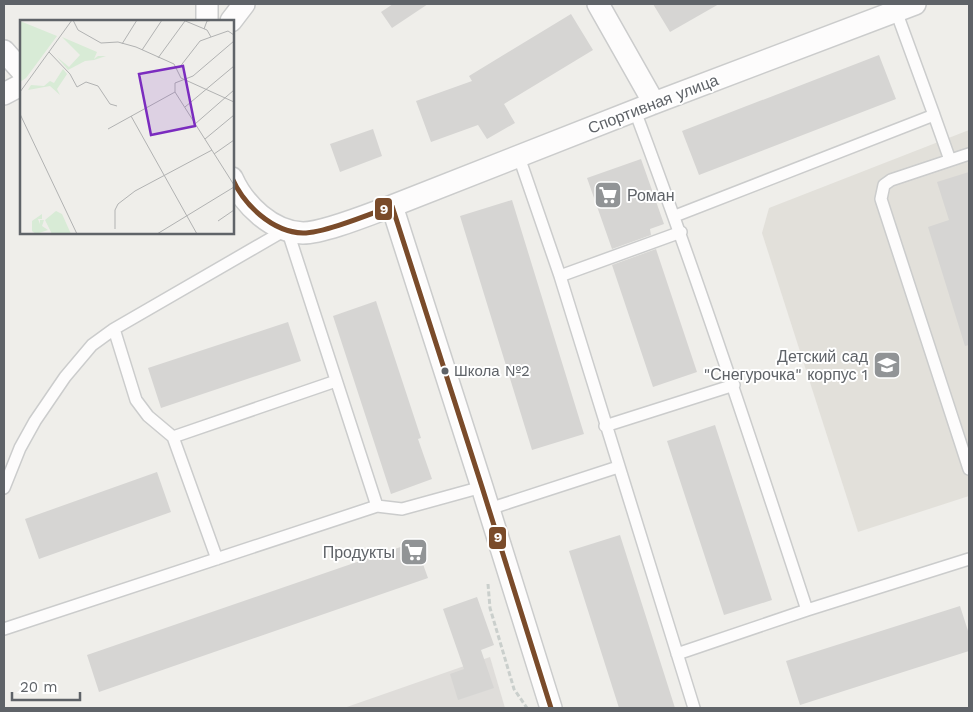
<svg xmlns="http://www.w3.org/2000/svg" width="973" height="712" font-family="'Work Sans',sans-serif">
  <rect width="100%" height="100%" fill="#efeeea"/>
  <!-- industrial -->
  <path fill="#dfddda" d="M 490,657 L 505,708 L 344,708 Z"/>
  <!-- education -->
  <path fill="#e2e0da" d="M 969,130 L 969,496 L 858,532 L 762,233 L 769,208 Z"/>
  <!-- building -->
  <path fill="#d6d5d3" d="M 393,4 L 428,4 L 392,28 L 381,12 Z
    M 653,4 L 719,4 L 670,32 Z
    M 571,14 L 593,50 L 504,104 L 515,123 L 487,139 L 478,125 L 431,142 L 416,101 L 472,81 L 469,76 Z
    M 879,55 L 896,99 L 699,175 L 682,131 Z
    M 373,129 L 382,156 L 340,172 L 330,144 Z
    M 641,159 L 664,224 L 650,229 L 651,235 L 612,249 L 587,178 Z
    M 969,172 L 969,345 L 965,346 L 928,227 L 949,220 L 937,182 Z
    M 512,200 L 584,434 L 532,450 L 460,216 Z
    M 656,249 L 697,372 L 653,387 L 612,265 Z
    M 376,301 L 421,438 L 418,439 L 432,479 L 391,494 L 333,316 Z
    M 288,322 L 301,361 L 161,408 L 148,368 Z
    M 715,425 L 772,600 L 724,615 L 667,441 Z
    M 157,472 L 171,512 L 39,559 L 25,519 Z
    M 620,535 L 675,708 L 619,708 L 569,551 Z
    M 415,542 L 428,578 L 99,692 L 87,655 Z
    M 477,597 L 494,645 L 481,650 L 494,688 L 458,700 L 450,674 L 464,669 L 443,609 Z
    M 960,606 L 969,634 L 969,651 L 800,705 L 786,661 Z"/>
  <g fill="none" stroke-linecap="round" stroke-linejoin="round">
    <!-- service casing -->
    <g stroke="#cbcccc" stroke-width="14">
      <path id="service" d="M 635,111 C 697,276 752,443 807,610 L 677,654
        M 934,115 L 950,160
        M 969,154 L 891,180 L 884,185 L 881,199 L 969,469
        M 519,157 L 560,276 L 694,708
        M 675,216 L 934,115 L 896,11
        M 560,276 L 681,232
        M 114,329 L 136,400 L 148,416 L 173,437
        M 605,426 L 734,385
        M 4,488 L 20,448 L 35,421 L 65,377 L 92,345 L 114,329 L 287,229 L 377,506
        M 489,509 L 618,467
        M 217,559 L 173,437 L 336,381
        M 807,610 L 969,559
        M 4,629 L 377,506 L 402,509 L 482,487"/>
    </g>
    <!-- minor casing -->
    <g stroke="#cbcccc" stroke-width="24">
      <path id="minor" d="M 207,4 L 207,21
        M 598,4 L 654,103
        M 231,21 L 244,4
        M 4,51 L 21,70
        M 4,94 L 21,85
        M 232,178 C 244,205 272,232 303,233 C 324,233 370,214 392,206 L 482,487 L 551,708
        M 392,206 L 654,103 L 915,4"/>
    </g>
    <!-- path -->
    <path stroke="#cacfcc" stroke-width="3" stroke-dasharray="5 2.5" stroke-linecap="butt" d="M 488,584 L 490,608 L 514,689 L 527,708"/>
    <!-- service -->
    <use href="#service" stroke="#fdfcfc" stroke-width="11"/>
    <!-- minor -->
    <use href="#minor" stroke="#fdfcfc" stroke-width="21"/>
    <!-- bus-1 casing -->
    <g stroke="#fff" stroke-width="9">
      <path id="bus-1" d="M 232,178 C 244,205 272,232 303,233 C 324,233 370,214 392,206 L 482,487 L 551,708"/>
    </g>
    <!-- bus-1 -->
    <use href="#bus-1" stroke="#7a4b2a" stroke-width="5"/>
  </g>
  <!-- icons -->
  <defs>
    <g id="supermarket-square" transform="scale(1.4375)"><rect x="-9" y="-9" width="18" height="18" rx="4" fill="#919496" stroke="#fff"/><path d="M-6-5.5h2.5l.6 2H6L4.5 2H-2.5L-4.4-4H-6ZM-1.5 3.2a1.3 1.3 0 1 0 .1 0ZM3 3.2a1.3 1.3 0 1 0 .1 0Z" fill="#fff"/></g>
    <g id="school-square" transform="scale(1.4375)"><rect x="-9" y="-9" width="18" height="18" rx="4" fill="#919496" stroke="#fff"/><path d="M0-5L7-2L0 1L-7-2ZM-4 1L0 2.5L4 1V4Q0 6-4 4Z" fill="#fff"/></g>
  </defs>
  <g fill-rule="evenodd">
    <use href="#supermarket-square" x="608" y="195"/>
    <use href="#school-square" x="887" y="365"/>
    <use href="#supermarket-square" x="414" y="552"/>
  </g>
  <!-- markers -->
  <circle fill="#5f6368" stroke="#fff" stroke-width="2" cx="445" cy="371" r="4.5"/>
  <g text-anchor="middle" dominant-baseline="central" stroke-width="4" stroke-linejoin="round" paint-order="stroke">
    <!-- bus labels -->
    <g font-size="15" fill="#5f6368" stroke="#fff" text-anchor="start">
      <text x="454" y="371">Школа №2</text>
    </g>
    <!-- street labels -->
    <g font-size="16" fill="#5f6368" stroke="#fff">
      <text transform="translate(653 104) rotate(-21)">Спортивная улица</text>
    </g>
    <!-- poi labels -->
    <g font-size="16" fill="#5f6368" stroke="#fff" text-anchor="end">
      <text x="627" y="195" text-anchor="start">Роман</text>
      <text x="868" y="356">Детский сад<tspan x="868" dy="18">"Снегурочка" корпус 1</tspan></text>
      <text x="395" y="552">Продукты</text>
    </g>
  </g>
  <!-- overview -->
  <g transform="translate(20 20)">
    <rect width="214" height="214" fill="#efeeea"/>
    <path d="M 0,1 L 37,16 L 6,58 L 0,62 ZM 42,17 L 77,32 L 74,39 L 78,36 L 86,36 L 74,40 L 65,41 L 48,50 L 37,37 L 49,47 L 60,35 ZM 43,49 L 47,54 L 37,69 L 40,75 L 30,66 L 8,70 L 11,65 L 24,66 L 30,61 L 34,63 ZM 36,191 L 42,194 L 51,214 L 32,214 L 25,200 ZM 22,194 L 22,199 L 18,199 L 20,204 L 20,200 L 24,200 L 22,206 L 28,210 L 16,214 L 12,211 L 12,201 Z" fill="#d8ebd6"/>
    <path fill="none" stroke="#b1b2b2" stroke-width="1" d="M 53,0 L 58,10 L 81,23 L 98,22 L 116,27 L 154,44 L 161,58 L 214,82M 163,0 L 187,10 L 191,17 L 208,11 L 214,15M 184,9 L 187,1 L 194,0M 102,24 L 117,0M 122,30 L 142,0M 29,32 L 50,54 L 57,67 L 66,62 L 78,66 L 90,84 L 97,86M 138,38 L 165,1M 159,48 L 180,21 L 191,17M 0,72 L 52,0M 155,72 L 214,165M 165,87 L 214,46M 0,94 L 57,214M 111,96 L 177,214M 175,104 L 214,70M 88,109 L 155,72 L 155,63 L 173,56 L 214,21M 185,119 L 214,95M 194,134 L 214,120M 198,201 L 214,190M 95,209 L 95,190 L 98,184 L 115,171 L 192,130M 137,214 L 214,167"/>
    <path fill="#7b2cbf" fill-opacity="0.15" stroke="#7b2cbf" stroke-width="2.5" d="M 163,46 L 175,106 L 131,115 L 119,54 Z"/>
    <rect width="214" height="214" fill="none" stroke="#5f6368" stroke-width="2.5"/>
  </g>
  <g stroke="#fff" stroke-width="2">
    <rect x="374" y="197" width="19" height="24" rx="5" fill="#7a4b2a"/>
    <rect x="488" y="526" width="19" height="24" rx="5" fill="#7a4b2a"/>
  </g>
  <g font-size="14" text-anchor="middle" font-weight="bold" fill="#fff">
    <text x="384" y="214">9</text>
    <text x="498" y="542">9</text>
  </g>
  <!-- border -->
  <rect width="973" height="712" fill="none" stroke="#5f6368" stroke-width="10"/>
  <!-- scale -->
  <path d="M12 692v8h68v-8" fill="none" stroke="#5f6368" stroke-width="2.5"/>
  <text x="20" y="692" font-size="15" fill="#5f6368" stroke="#ffffff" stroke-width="4" paint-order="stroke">20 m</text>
</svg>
